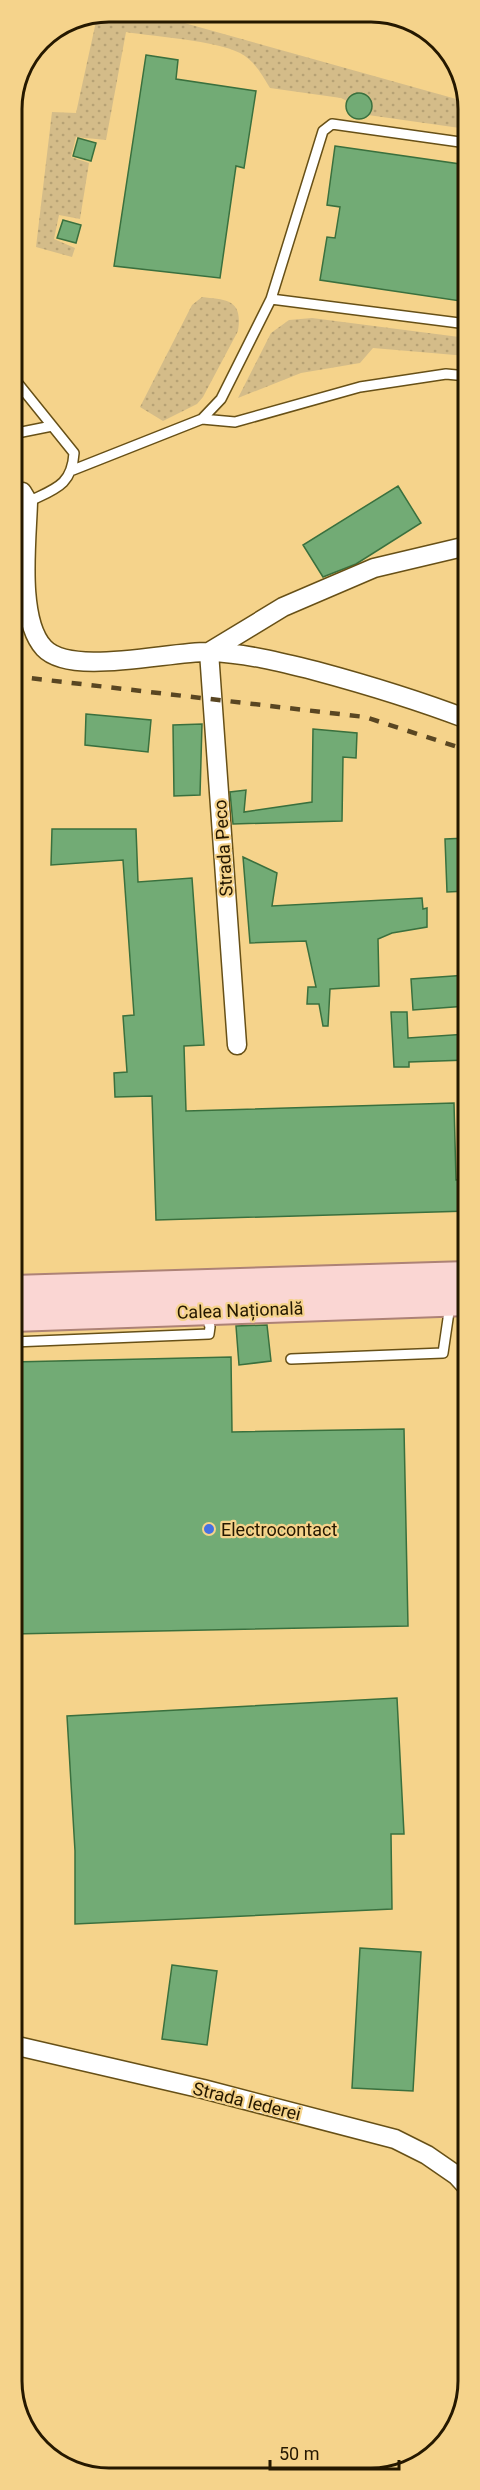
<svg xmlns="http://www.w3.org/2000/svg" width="480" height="2490" font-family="Roboto,sans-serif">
  <defs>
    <pattern id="grass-dots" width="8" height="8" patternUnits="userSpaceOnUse" patternTransform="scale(1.5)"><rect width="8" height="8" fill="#d4bc89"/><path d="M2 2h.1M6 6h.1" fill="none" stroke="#b6a174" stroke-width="1.8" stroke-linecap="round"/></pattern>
  </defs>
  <rect width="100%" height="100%" fill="#f5d38b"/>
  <!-- grass -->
  <path fill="url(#grass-dots)" d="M 110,12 L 145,12 L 467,102 L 467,129 L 368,115 L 372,104 C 367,91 354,89 347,101 L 341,98 L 270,88 C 262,75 254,60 240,53 C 214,40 157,37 126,32 L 106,140 L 76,137 L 71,157 L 89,163 L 80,219 L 59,215 L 54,239 L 75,248 L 72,257 L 36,247 L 52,112 L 76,113 L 97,17 Z
    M 202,297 C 227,300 243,299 238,331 L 203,397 L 197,404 L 163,421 L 140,407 L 192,305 Z
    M 312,318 L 467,338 L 467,356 L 373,348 L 360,363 L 301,373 L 238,398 L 271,333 L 289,320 Z"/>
  <!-- building -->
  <path fill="#72ab75" stroke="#3a703e" stroke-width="1.5" d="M 146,55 L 178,60 L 176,79 L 256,91 L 244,168 L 236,166 L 220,278 L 114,266 Z
    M346 106a13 13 0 1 1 26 0a13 13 0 1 1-26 0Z
    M 78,138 L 96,143 L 91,161 L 73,156 Z
    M 335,146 L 467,165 L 467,302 L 320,280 L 327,237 L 335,238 L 340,207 L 327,205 Z
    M 63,220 L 81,225 L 76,243 L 57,238 Z
    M 398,486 L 421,523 L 356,564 L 323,577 L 303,545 Z
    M 86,714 L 151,720 L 148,752 L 85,745 Z
    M 202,724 L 200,795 L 174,796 L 173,725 Z
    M 313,729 L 357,733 L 356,758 L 343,757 L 342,821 L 233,824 L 230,792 L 246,790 L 244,812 L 312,802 Z
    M 52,829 L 136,829 L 138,882 L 192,878 L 204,1045 L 184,1046 L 186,1111 L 454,1103 L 456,1180 L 467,1179 L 468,1211 L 156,1220 L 152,1096 L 115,1097 L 114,1073 L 127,1072 L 123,1016 L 134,1015 L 123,860 L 51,865 Z
    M 467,838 L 467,891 L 447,892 L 445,839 Z
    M 243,857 L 277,873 L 272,906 L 422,898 L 423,909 L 427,908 L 427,927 L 392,933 L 378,939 L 379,986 L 330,989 L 328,1026 L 323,1026 L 319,1004 L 307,1004 L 308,987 L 316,987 L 306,941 L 250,943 Z
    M 467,975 L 467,1006 L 413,1010 L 411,979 Z
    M 391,1012 L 407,1012 L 408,1038 L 467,1034 L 467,1060 L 409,1062 L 409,1067 L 394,1067 Z
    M 267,1325 L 271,1361 L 239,1365 L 236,1326 Z
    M 231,1357 L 232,1432 L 404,1429 L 408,1626 L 13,1634 L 13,1362 Z
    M 397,1698 L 404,1834 L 391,1834 L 392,1909 L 75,1924 L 75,1851 L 67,1716 Z
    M 360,1948 L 421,1952 L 413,2091 L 352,2088 Z
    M 172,1965 L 217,1971 L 207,2045 L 162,2039 Z"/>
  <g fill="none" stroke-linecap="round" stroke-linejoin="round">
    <!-- lane casing -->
    <g stroke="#675017" stroke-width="12">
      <path id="lane" d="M 271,299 L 467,324
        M 12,376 L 74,453 C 72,486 54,489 28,502
        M 202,419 L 235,422 L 360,387 L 446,374 L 467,376
        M 12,434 L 52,426
        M 73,470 L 202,419 L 221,399 L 271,299 L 323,131 L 332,124 L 467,143
        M 13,1342 L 209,1334 L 210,1327 L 206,1314
        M 291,1359 L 443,1353 L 450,1305"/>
    </g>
    <!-- street casing -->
    <g stroke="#675017" stroke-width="21">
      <path id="street" d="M 12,492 L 22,492 L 28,502 C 27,540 17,619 44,648 C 71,677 170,651 209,652 C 244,653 281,662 316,671 C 368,685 417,700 467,719
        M 237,1045 L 209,652 L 283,607 L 374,568 L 467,546
        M 13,2045 L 203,2089 L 395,2139 L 427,2155 L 456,2175 L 468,2188"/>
    </g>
    <!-- primary casing -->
    <g stroke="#ad8276" stroke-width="32">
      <path id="primary" d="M 13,1290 L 468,1276
        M 13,1317 L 468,1301"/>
    </g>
    <!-- lane -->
    <use href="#lane" stroke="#fff" stroke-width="9"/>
    <!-- street -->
    <use href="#street" stroke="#fff" stroke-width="18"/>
    <!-- primary -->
    <use href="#primary" stroke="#fad6d3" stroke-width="28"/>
    <!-- rail -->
    <path stroke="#594622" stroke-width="4.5" stroke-dasharray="10 10" stroke-linecap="butt" d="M 12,676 L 365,717 L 467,750"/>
  </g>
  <!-- markers -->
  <circle fill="#4671e3" stroke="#f5d38b" stroke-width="2" cx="209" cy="1529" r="6"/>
  <g text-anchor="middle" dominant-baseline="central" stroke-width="4.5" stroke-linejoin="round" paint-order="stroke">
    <!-- street labels -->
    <g font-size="18" fill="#251800" stroke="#f5d38b">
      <text transform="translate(223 848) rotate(-94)">Strada Peco</text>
      <text transform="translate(240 1310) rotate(-2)">Calea Națională</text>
      <text transform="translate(247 2101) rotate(14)">Strada Iederei</text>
    </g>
    <!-- poi labels -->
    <g font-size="18" fill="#251800" stroke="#f5d38b" text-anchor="start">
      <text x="221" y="1529">Electrocontact</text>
    </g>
  </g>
  <!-- crop -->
  <path d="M0 0H480V2490H0ZM109 22H371A87 87 0 0 1 458 109V2381A87 87 0 0 1 371 2468H109A87 87 0 0 1 22 2381V109A87 87 0 0 1 109 22Z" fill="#f5d38b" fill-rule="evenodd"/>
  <path fill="none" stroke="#251800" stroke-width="3" d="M109 22H371A87 87 0 0 1 458 109V2381A87 87 0 0 1 371 2468H109A87 87 0 0 1 22 2381V109A87 87 0 0 1 109 22Z"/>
  <!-- scale -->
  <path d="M270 2460v9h129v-9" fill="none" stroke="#251800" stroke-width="3"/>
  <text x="279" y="2460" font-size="18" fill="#251800" stroke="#f5d38b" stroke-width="4.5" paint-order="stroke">50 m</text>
</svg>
